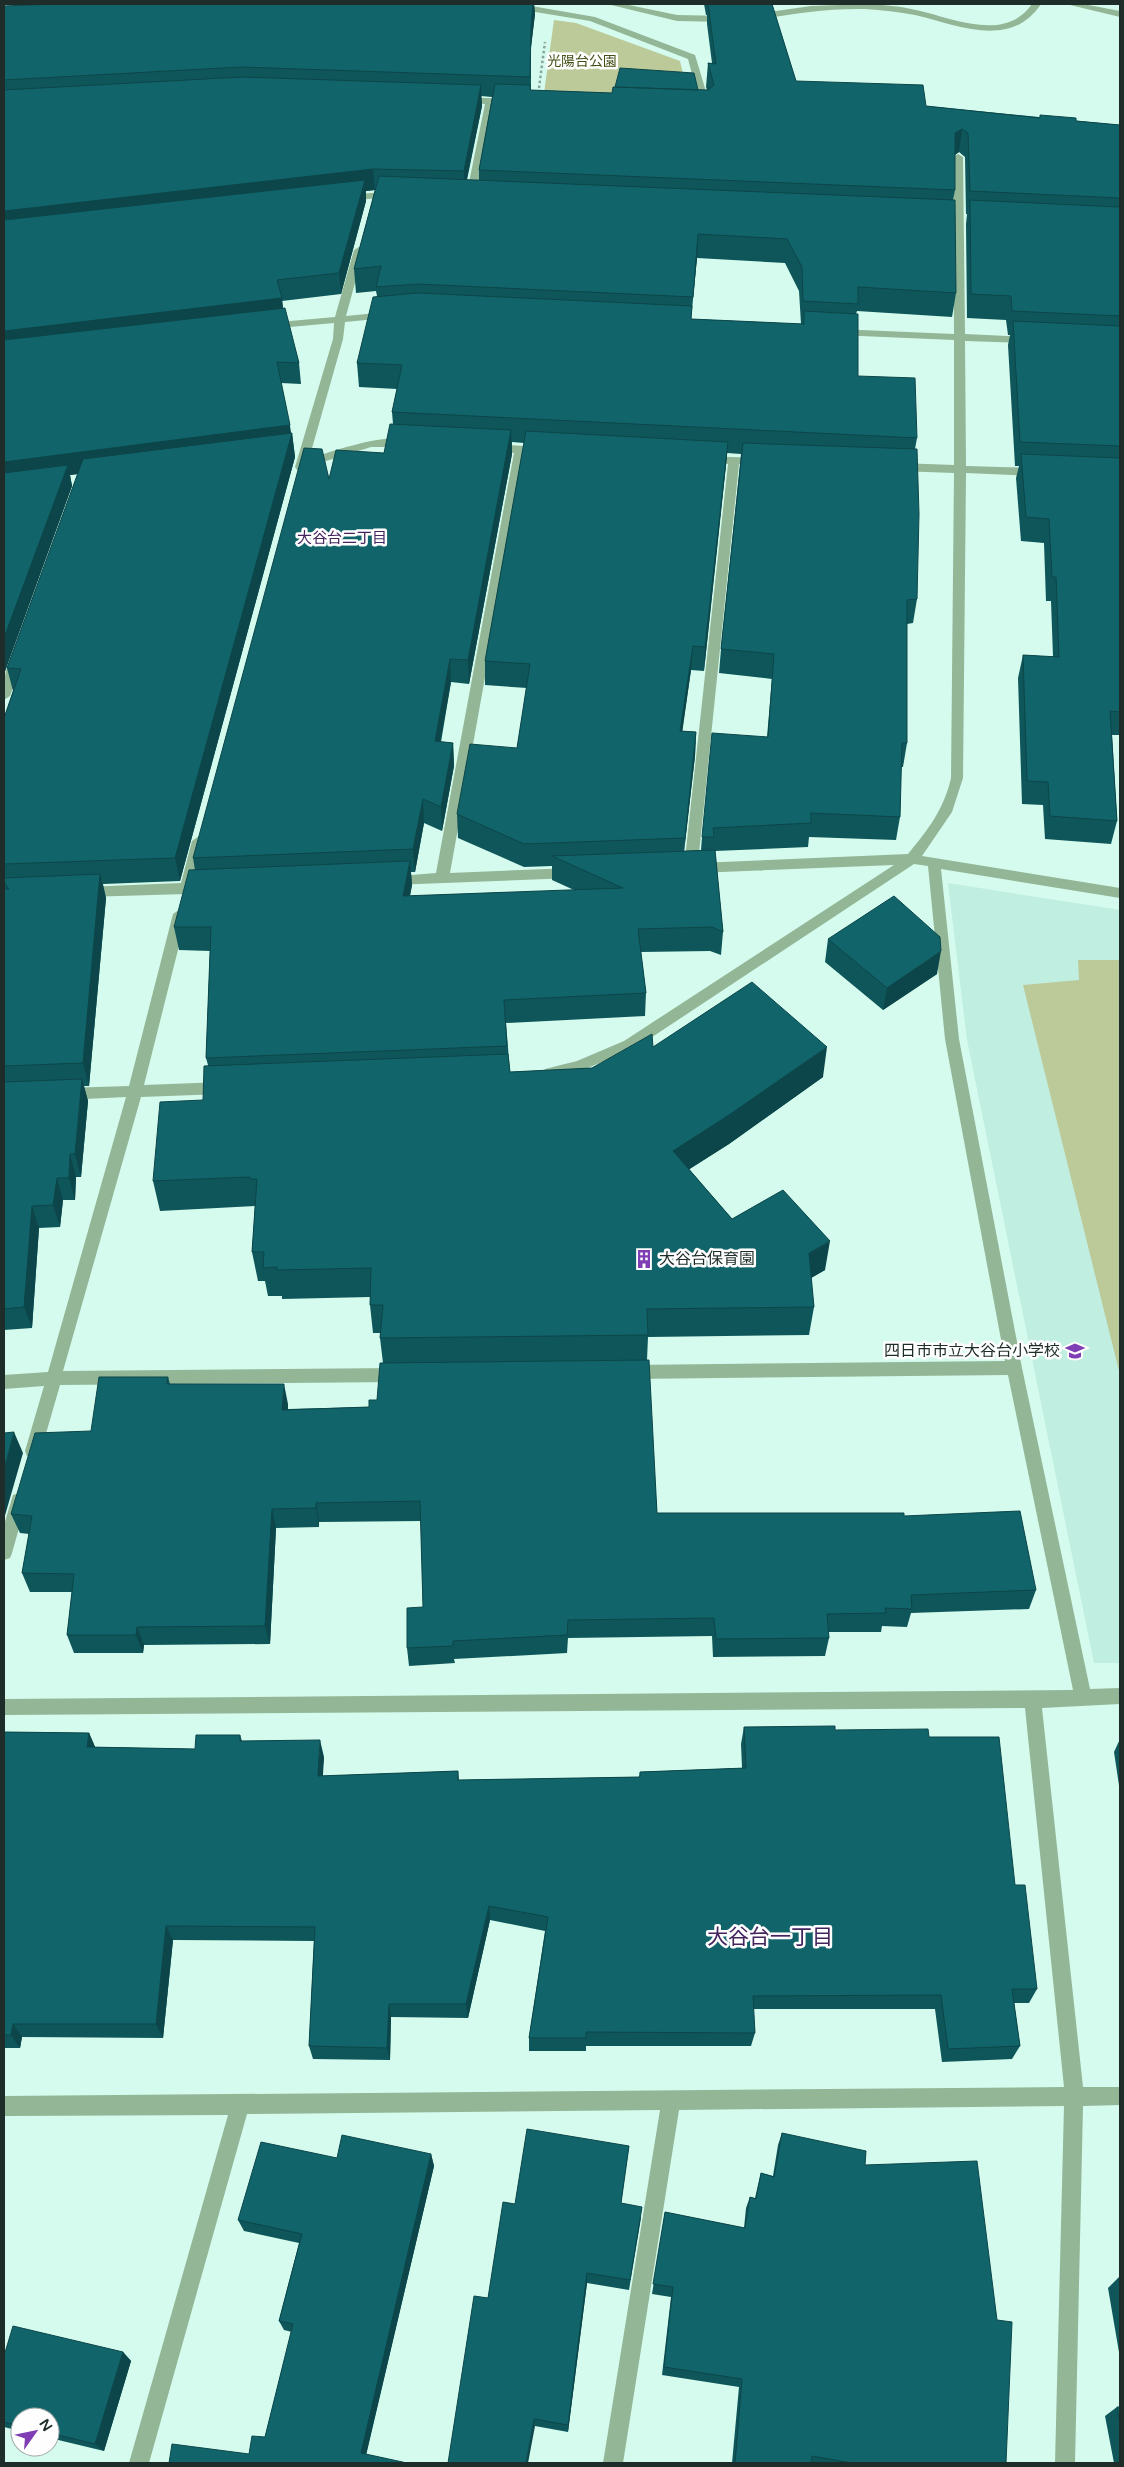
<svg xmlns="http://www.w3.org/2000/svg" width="1124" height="2467" font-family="'Varela Round','Noto Sans JP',sans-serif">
  <rect width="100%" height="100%" fill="#d4fbee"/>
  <!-- built -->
  <path fill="#c0eee0" d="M 948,883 L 1120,910 L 1120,1663 L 1094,1663 L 967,1040 Z"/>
  <!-- green -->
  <path fill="#bcca9a" d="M 554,20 L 576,23 L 680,61 L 687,90 L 666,99 L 544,93 Z
    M 1078,960 L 1120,960 L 1120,1375 L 1023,985 L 1079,980 Z"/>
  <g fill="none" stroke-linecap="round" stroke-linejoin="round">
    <!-- path -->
    <path stroke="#87a49b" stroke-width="2.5" stroke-dasharray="2.5 2.5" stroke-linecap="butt" d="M 539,88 L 545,42"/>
    <!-- minor -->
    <path fill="#92b696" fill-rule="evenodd" d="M 500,4 L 520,4 L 595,17 L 695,55 L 711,108 L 706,111 L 701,108 L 688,59 L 590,21 L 505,7 Z
      M 607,4 L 624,4 L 677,15 L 728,16 L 733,19 L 728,22 L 677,21 Z
      M 866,4 C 883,5 900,6 916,10 C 953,18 1005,43 1032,4 L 1041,4 C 1010,50 958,25 915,15 C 899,12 882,10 865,9 C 828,8 792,14 755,20 L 750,17 L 755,14 L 811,6 Z
      M 462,97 L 512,99 L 517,102 L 512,105 L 494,104 L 476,197 L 471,200 L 466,197 L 485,104 L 459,102 L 457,100 Z
      M 958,154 L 963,157 L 965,334 L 1029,337 L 1034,340 L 1029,343 L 965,341 L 966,466 L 1038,468 L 1044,472 L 1038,476 L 966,473 L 963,778 L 952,812 L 922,856 L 1120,888 L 1120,898 L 941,869 L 959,1039 L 1022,1368 L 1090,1689 L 1120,1688 L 1120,1704 L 1042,1708 L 1083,2087 L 1120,2087 L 1120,2105 L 1083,2106 L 1075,2463 L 1055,2463 L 1064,2106 L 679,2110 L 623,2463 L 603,2463 L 660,2110 L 247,2114 L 149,2463 L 129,2463 L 228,2115 L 4,2116 L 4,2096 L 1064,2087 L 1025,1708 L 4,1715 L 4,1699 L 1073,1690 L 1008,1375 L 631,1379 L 625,1377 L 623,1372 L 625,1367 L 631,1365 L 1005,1361 L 945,1039 L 928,866 L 914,864 L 634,1049 L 580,1071 L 550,1079 L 545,1077 L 543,1073 L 545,1069 L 577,1061 L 624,1041 L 894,865 L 697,873 L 686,871 L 684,868 L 728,464 L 703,462 L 703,456 L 761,458 L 767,462 L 761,466 L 739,464 L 698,863 L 908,854 C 928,830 944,809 951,778 L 954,473 L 899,471 L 893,467 L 899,463 L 954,465 L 954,340 L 837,335 L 832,332 L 837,329 L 954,334 L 953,157 Z
      M 394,191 L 399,194 L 398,196 L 348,201 L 343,198 L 348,195 Z
      M 359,247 L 364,250 L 346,316 L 387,312 L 392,315 L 387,318 L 345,322 L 343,339 L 309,459 C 327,453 398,428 412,443 L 406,447 L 371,447 L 307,467 L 305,470 L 297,470 L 295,467 L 333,339 L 334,323 L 268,329 L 263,326 L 268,323 L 335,317 L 354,250 Z
      M 492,444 L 541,447 L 547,451 L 541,455 L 525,454 L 450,873 L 572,868 L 579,873 L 572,878 L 392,885 L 385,880 L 387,877 L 436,873 L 514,453 L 488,450 L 488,446 Z
      M 17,655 L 23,659 L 10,696 L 4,700 C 4,689 3,659 17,655 Z
      M 199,836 L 206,841 L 195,882 L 200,884 L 202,887 L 200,890 L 186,894 L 85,897 L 78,892 L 85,887 L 181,883 L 192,841 Z
      M 180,909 L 187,914 L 144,1085 L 222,1082 L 227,1084 L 229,1088 L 227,1092 L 222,1094 L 141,1097 L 63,1371 L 398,1368 L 404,1370 L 406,1375 L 404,1380 L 398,1382 L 60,1385 L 41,1451 L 39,1456 L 33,1458 L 27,1456 L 25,1451 L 44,1386 L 4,1389 L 4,1375 L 48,1372 L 126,1097 L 65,1100 L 60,1098 L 58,1094 L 60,1090 L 65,1088 L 129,1086 L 173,914 Z
      M 19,1493 L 25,1495 L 27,1500 L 12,1553 L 10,1558 L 4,1560 L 4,1525 L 13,1495 Z"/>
    <!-- tertiary -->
    <path fill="#92b696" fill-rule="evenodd" d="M 1066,4 L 1083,4 L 1120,11 L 1120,17 Z"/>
  </g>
  <!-- wall -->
  <path fill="#0f565a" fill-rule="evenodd" d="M 53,4 L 536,4 L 534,4 L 535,14 L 531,47 L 531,90 L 612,93 L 707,90 L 706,87 L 708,63 L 712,63 L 707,24 L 707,15 L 706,15 L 704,4 L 772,4 L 796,81 L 926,106 L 1120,125 L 1120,735 L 1112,735 L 1117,821 L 1111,844 L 1045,839 L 1043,805 L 1022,804 L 1018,678 L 1023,655 L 1053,657 L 1051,601 L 1046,601 L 1044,543 L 1021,541 L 1016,478 L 1019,466 L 1015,466 L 1008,345 L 1010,335 L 1008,335 L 1006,320 L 967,318 L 966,224 L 967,214 L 966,214 L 965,157 L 959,152 L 955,155 L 955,190 L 953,200 L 956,293 L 952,317 L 857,311 L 856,314 L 858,376 L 917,438 L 915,449 L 917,599 L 913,623 L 907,624 L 907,743 L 903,767 L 901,767 L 900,817 L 896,840 L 809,837 L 808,847 L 715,851 L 723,932 L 721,955 L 710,951 L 641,952 L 646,993 L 645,1016 L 506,1023 L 510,1072 L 592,1068 L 653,1047 L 823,1077 L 729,1144 L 689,1169 L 732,1219 L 825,1270 L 811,1278 L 814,1307 L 809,1335 L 648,1337 L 647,1360 L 657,1513 L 904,1516 L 1036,1590 L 1029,1609 L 911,1613 L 907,1627 L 882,1626 L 881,1632 L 828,1632 L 829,1638 L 825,1656 L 713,1657 L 712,1636 L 568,1638 L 567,1653 L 454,1659 L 455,1663 L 409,1666 L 407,1648 L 423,1607 L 421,1521 L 319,1522 L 319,1527 L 276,1528 L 270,1644 L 144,1645 L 143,1653 L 74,1653 L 67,1635 L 72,1592 L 30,1592 L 22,1573 L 29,1534 L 20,1533 L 11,1514 L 91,1431 L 168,1377 L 170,1384 L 288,1404 L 288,1409 L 369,1407 L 377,1400 L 383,1363 L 380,1338 L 380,1333 L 373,1333 L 370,1305 L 370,1297 L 282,1299 L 282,1296 L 268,1296 L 265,1281 L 258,1281 L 252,1252 L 255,1206 L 160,1211 L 153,1181 L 203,1100 L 208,1065 L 206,1058 L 210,951 L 179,950 L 174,927 L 195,870 L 193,858 L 329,479 L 384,453 L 393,424 L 392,412 L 397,389 L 359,387 L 357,363 L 377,296 L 376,291 L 356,293 L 354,269 L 375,190 L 366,191 L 366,201 L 341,294 L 282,301 L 283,308 L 299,363 L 301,384 L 281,383 L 291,433 L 292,433 L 295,457 L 180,881 L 103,884 L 106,898 L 89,1086 L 84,1086 L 88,1101 L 81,1177 L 76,1177 L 75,1200 L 63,1200 L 60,1227 L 39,1228 L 32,1328 L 4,1330 L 4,718 L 13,691 L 7,668 L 78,474 L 70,475 L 72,486 L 4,674 L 4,6 ZM 481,96 L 492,97 L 479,170 L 479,180 L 467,180 L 482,106 ZM 697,258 L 785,263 L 799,291 L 801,324 L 691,319 ZM 512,442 L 524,443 L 485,661 L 485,685 L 527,688 L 517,748 L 457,814 L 458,838 L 524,867 L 552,866 L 552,880 L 574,890 L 410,896 L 412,885 L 411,872 L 415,872 L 424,823 L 442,831 L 454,766 L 453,743 L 441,742 L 451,682 L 469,684 L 512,454 ZM 727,453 L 741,454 L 721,649 L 719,673 L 772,679 L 767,737 L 702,837 L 701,850 L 684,851 L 695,756 L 696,732 L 682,731 L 691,670 L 704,671 Z
    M 828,939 L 937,974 L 883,1010 L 825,962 Z
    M 744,1727 L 835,1730 L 929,1737 L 1015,1885 L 1037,1989 L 1029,2003 L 1014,2003 L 1020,2046 L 1012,2059 L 942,2062 L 935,2009 L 753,2009 L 755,2033 L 751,2046 L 586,2046 L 586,2051 L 529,2051 L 529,2038 L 545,1931 L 490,1920 L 468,2018 L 391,2017 L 390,2060 L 313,2059 L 309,2046 L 314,1941 L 173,1940 L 163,2038 L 22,2037 L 20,2048 L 4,2048 L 4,1732 L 89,1733 L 95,1747 L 195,1749 L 240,1735 L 242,1741 L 324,1757 L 322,1776 L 458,1771 L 459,1780 L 639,1777 L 640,1772 L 742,1768 L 741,1744 Z
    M 1120,1739 L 1120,1792 L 1114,1752 Z
    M 782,2133 L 865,2165 L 1006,2463 L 732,2463 L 739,2387 L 662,2375 L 671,2297 L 652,2294 L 665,2212 L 744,2228 L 746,2208 L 750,2197 L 755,2198 L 758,2185 L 761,2173 L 773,2176 L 778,2145 Z
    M 629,2146 L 621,2203 L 641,2218 L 629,2290 L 587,2283 L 568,2432 L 535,2426 L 488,2298 L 515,2204 Z
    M 431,2154 L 434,2166 L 366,2454 L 249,2454 L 265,2437 L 292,2332 L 284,2330 L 279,2321 L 299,2243 L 244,2231 L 238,2220 L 337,2158 Z
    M 1119,2277 L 1120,2277 L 1120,2358 L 1108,2288 Z
    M 123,2352 L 131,2361 L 104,2451 L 50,2438 L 50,2417 L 20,2417 L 20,2431 L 4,2427 L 4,2356 Z
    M 1117,2407 L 1120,2407 L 1120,2463 L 1114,2463 L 1105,2416 Z"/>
  <!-- shaded-wall -->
  <path fill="#0c464a" d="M 533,4 L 534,4 L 535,14 L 531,47 L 531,98 L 531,26 Z
    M 481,85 L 482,106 L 464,192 L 464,171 Z
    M 962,129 L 959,152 L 951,157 L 955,133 Z
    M 373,169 L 375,190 L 366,191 L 366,201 L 341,294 L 339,273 L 4,233 L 4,211 Z
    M 698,234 L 697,258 L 691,320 L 693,297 Z
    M 282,298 L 284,319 L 4,353 L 4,331 Z
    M 290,425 L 291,436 L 292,433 L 295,457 L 180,881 L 175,858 L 288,447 L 70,475 L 72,486 L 4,674 L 4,462 Z
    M 511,430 L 512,454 L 469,684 L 468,660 Z
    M 728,442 L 726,466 L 704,671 L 705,647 Z
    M 693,646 L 691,670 L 679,755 L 680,731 Z
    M 450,659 L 451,682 L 436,765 L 435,741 Z
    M 696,732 L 695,756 L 683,861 L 685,838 Z
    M 453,743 L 454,766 L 442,831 L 441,807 Z
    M 423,799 L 424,823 L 415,872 L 413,849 Z
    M 410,861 L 412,885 L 405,920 L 403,896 Z
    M 100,874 L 106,898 L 89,1086 L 83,1063 Z
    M 941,951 L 937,974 L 883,1010 L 887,988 Z
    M 827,1047 L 823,1077 L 729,1144 L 671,1181 L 673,1151 Z
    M 82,1079 L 88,1101 L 81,1177 L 75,1154 Z
    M 70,1154 L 76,1177 L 75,1200 L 69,1178 Z
    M 57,1178 L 63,1200 L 60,1227 L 53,1205 Z
    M 32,1206 L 39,1228 L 32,1328 L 24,1307 Z
    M 830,1241 L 825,1270 L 804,1282 L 809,1253 Z
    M 284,1384 L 288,1404 L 286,1430 L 282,1410 Z
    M 14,1432 L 23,1453 L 4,1519 L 4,1469 Z
    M 316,1503 L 319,1522 L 319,1527 L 316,1508 Z
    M 272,1509 L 276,1528 L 270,1644 L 265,1626 Z
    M 137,1627 L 144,1645 L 143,1653 L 136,1635 Z
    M 89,1733 L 96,1749 L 87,1747 Z
    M 320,1740 L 324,1757 L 322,1792 L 318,1776 Z
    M 489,1906 L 490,1920 L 468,2018 L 466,2004 Z
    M 166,1926 L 173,1940 L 163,2038 L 156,2024 Z
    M 389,2004 L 391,2017 L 390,2060 L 387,2048 Z
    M 13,2024 L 22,2037 L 20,2048 L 11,2035 Z
    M 431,2154 L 434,2166 L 365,2460 L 361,2453 Z
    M 587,2273 L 587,2283 L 568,2432 L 568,2425 Z
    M 123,2352 L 131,2361 L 104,2451 L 95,2444 Z
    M 534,2419 L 535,2426 L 528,2463 L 526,2463 Z"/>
  <!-- building -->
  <path fill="#116469" stroke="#0c464a" d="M 53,4 L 533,4 L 531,26 L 530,77 L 241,67 L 4,80 L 4,6 Z
    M 708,4 L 772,4 L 796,81 L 923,85 L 926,106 L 1040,118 L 1040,115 L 1076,118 L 1076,121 L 1120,125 L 1120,198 L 970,191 L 968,133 L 962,129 L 955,133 L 955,190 L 479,170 L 495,84 L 530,85 L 530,90 L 612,93 L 613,87 L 708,90 L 714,85 L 708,63 L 716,64 Z
    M 620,68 L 694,73 L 698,90 L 615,87 Z
    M 242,77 L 481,85 L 464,171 L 373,169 L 4,211 L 4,90 Z
    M 379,176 L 955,200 L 956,293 L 858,287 L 858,304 L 803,301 L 802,267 L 787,239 L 698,234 L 693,297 L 418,284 L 376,287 L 381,266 L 354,269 Z
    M 365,180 L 339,273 L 277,280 L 282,298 L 4,331 L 4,220 Z
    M 970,200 L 1120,207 L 1120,316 L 1012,311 L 1011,296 L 971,294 Z
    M 418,293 L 692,306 L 691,319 L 804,324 L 804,311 L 858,314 L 858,376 L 915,378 L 917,438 L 392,412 L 402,365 L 357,363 L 373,297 Z
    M 285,308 L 299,363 L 277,362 L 290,425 L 4,462 L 4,340 Z
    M 1013,321 L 1120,326 L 1120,446 L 1020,442 Z
    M 390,424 L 511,430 L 468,660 L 450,659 L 435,741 L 453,743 L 441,807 L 423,799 L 413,849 L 193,858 L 304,448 L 322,449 L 329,479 L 336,450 L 384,453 Z
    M 526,431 L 728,442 L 705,647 L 693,646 L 680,731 L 696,732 L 685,838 L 524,844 L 457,814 L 470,744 L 517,748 L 530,664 L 485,661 Z
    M 292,433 L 175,858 L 4,864 L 4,718 L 21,669 L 7,668 L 83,459 Z
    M 743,443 L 917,449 L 919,514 L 917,599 L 907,600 L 907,743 L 902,743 L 900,817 L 811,813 L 811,823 L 713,828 L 714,837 L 702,837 L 712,733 L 768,737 L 774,654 L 721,649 Z
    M 1021,454 L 1120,458 L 1120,712 L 1110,711 L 1117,821 L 1050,816 L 1048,782 L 1027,781 L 1023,655 L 1059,657 L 1056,577 L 1052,577 L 1049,519 L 1026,517 Z
    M 68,465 L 4,638 L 4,473 Z
    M 715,850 L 723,932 L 712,927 L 638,929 L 646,993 L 504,1000 L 507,1046 L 206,1058 L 211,927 L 174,927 L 189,870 L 410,861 L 403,896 L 623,888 L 552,856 Z
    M 100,874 L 83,1063 L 4,1066 L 4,889 L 9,889 L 4,882 L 4,878 Z
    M 894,896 L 940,937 L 941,951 L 887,988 L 828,939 Z
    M 752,982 L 827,1047 L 732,1113 L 673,1151 L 732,1219 L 783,1190 L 830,1241 L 809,1253 L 814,1307 L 647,1309 L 648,1335 L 380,1338 L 383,1305 L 370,1305 L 371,1268 L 277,1270 L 277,1267 L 263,1268 L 264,1252 L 252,1252 L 257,1179 L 250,1179 L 250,1177 L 153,1181 L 160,1102 L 203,1100 L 204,1066 L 508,1054 L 510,1072 L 592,1068 L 652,1034 L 653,1047 Z
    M 82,1079 L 75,1154 L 70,1154 L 69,1178 L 57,1178 L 53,1205 L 32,1206 L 24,1307 L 4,1309 L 4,1082 Z
    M 649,1360 L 657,1513 L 904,1513 L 904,1516 L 1020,1511 L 1036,1590 L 911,1595 L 912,1609 L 885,1608 L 886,1613 L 827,1614 L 829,1638 L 716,1639 L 714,1618 L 568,1620 L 567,1635 L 453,1641 L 453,1646 L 407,1648 L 407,1608 L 423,1607 L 420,1501 L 316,1503 L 316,1508 L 272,1509 L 265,1626 L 137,1627 L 136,1635 L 67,1635 L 74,1574 L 22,1573 L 32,1516 L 11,1514 L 35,1433 L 91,1431 L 99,1377 L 168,1377 L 167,1384 L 284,1384 L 282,1410 L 369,1407 L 369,1400 L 377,1400 L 380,1363 Z
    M 14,1432 L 4,1469 L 4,1433 Z
    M 835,1726 L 835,1730 L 928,1729 L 929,1737 L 999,1737 L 1015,1885 L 1025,1885 L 1037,1989 L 1012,1989 L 1020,2046 L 948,2049 L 941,1995 L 753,1996 L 755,2033 L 586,2032 L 586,2038 L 529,2038 L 548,1917 L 489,1906 L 466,2004 L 389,2004 L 387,2048 L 309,2046 L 315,1927 L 166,1926 L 156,2024 L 13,2024 L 11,2035 L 4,2035 L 4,1732 L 89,1733 L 87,1747 L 195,1749 L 196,1735 L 240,1735 L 240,1741 L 320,1740 L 318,1776 L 458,1771 L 458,1780 L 640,1777 L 640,1772 L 746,1768 L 744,1727 Z
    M 527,2129 L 629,2146 L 621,2203 L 642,2207 L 630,2280 L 587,2273 L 568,2425 L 534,2419 L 526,2463 L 448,2463 L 474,2296 L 488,2298 L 503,2202 L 515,2204 Z
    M 782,2133 L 866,2151 L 865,2165 L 977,2161 L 997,2320 L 1012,2322 L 1006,2463 L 852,2463 L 812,2456 L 811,2463 L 735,2463 L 742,2379 L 664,2367 L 673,2287 L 653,2284 L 665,2212 L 745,2228 L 750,2197 L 756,2199 L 761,2173 L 774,2177 Z
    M 342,2135 L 431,2154 L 361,2453 L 407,2463 L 169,2463 L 172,2444 L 249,2454 L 252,2436 L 265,2437 L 293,2324 L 279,2321 L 302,2234 L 238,2220 L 261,2142 L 337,2158 Z
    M 13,2326 L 123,2352 L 95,2444 L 50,2433 L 50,2417 L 20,2417 L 20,2426 L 4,2422 L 4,2356 Z
    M 1117,2407 L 1120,2407 L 1120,2423 Z"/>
  <!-- icons -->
  <defs>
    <g id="building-bare" transform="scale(1.5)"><path d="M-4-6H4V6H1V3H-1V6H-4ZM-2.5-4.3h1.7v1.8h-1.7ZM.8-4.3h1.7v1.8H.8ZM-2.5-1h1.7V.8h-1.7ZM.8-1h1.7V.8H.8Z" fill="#7f3eb3" stroke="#fefefe" stroke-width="2.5" paint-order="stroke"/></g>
    <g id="school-bare" transform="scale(1.5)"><path d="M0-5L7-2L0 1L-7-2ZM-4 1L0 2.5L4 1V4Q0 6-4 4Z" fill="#7f3eb3" stroke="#fefefe" stroke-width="2.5" paint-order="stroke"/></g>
  </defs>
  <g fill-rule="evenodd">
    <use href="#building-bare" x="644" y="1259"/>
    <use href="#school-bare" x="1075" y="1351"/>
  </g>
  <g text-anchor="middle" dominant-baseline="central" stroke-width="5" stroke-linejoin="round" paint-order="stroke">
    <!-- far-park labels -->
    <g font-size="14" fill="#424f15" stroke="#fefefe">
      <text x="582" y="61">光陽台公園</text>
    </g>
    <!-- far-neighbourhood labels -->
    <g font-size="15" fill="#43245d" stroke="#fefefe">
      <text x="342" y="538">大谷台二丁目</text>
    </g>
    <!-- poi labels -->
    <g font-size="16" fill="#1e2d29" stroke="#fefefe" text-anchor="start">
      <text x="659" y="1259">大谷台保育園</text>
      <text x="1060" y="1351" text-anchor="end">四日市市立大谷台小学校</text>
    </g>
    <!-- near-neighbourhood labels -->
    <g font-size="21" fill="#43245d" stroke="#fefefe">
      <text x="770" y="1937">大谷台一丁目</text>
    </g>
  </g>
  <!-- border -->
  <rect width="1124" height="2467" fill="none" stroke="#1e2d29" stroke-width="10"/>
  <!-- north arrow -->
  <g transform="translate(35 2432) rotate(57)"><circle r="24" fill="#fefefe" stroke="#a4aaa9"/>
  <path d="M0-4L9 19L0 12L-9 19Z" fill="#7f3eb3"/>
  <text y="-8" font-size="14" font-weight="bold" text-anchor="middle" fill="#1e2d29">N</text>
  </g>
</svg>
